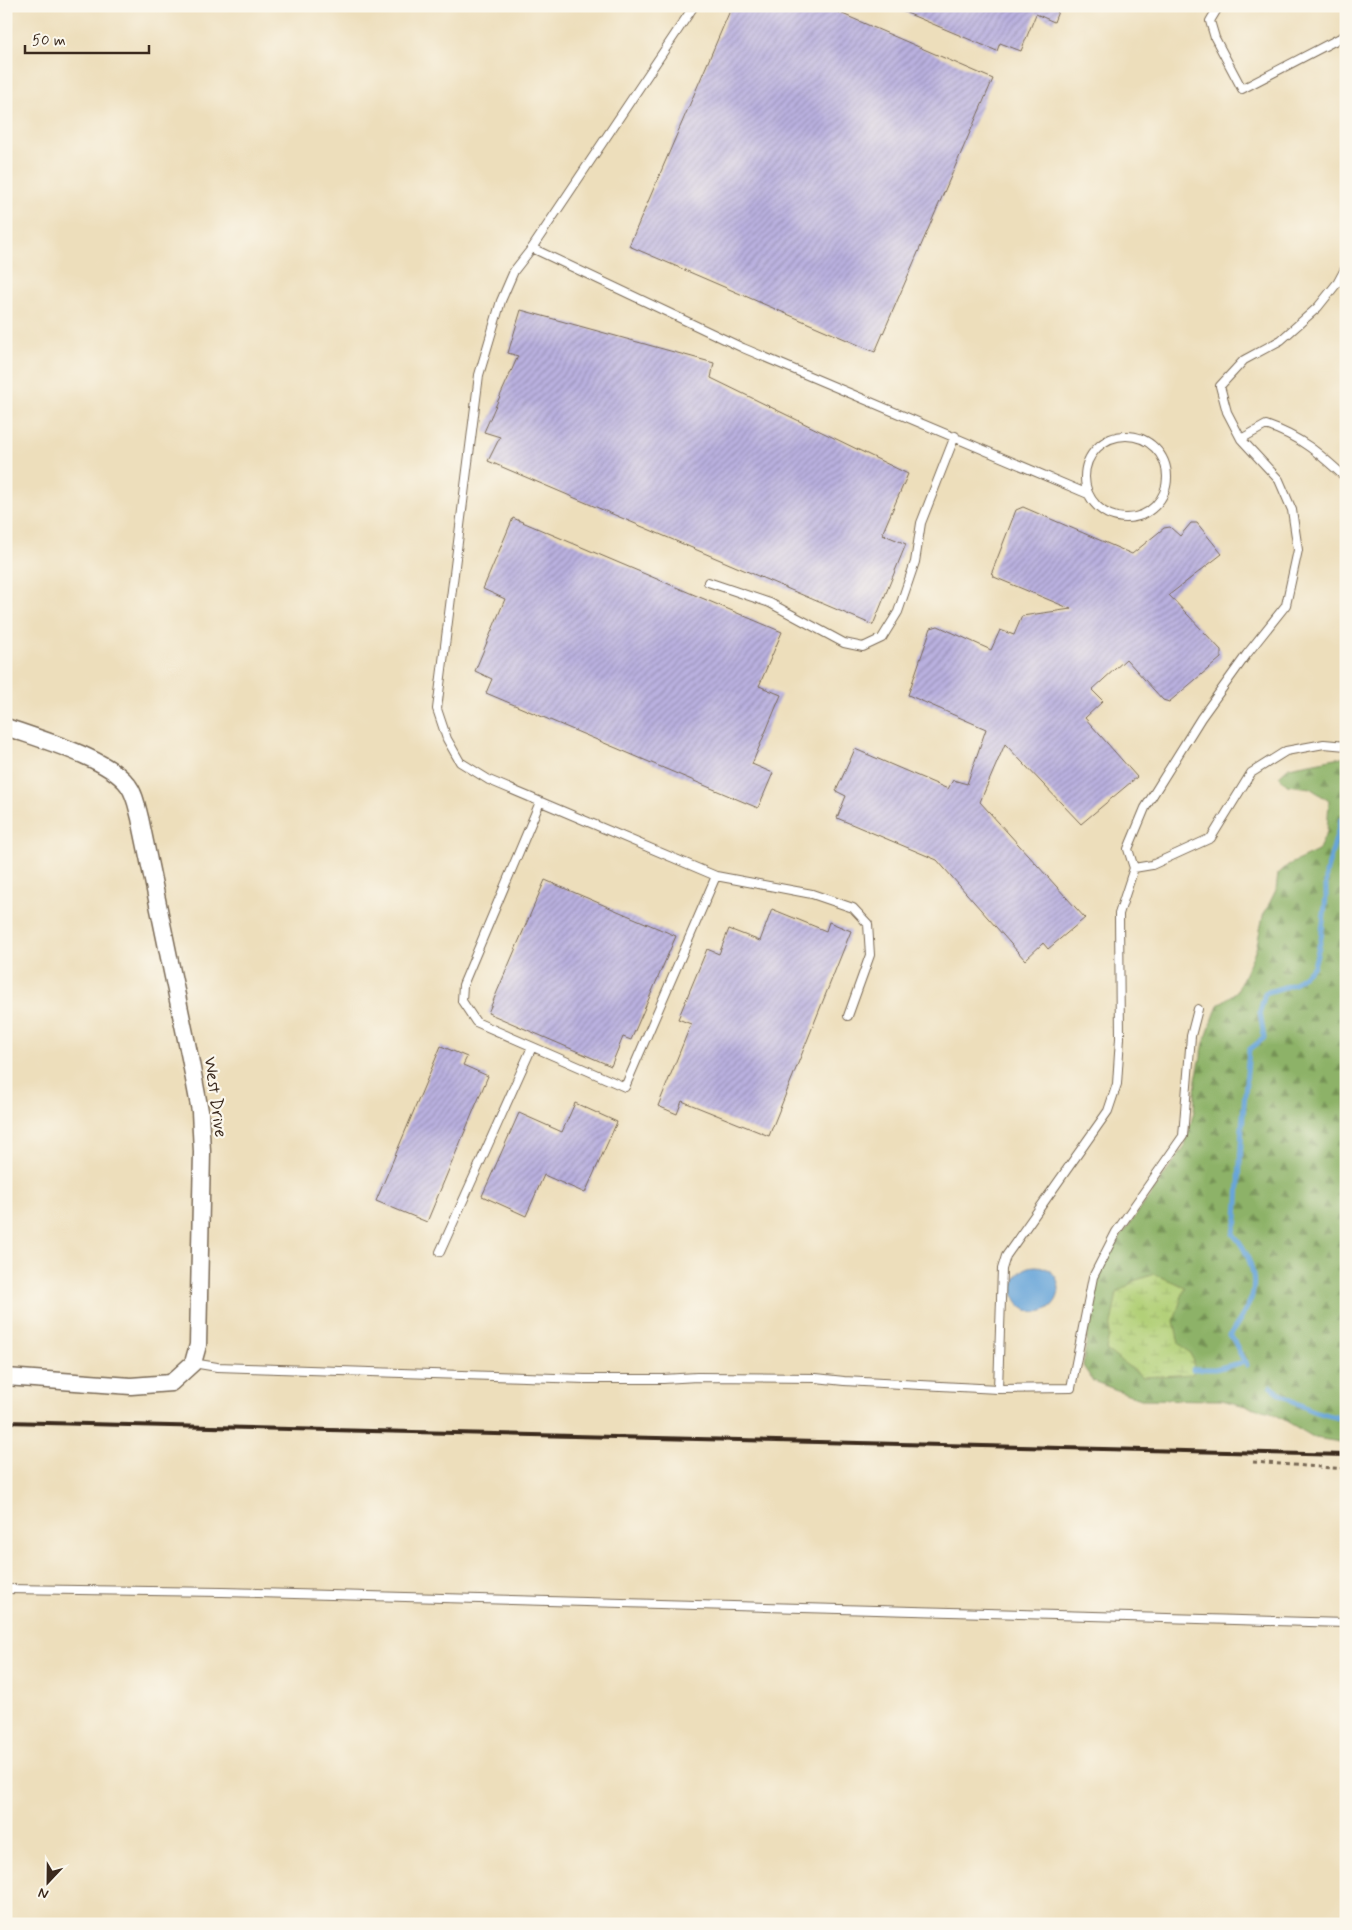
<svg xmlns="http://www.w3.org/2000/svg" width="1352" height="1930" font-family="Mynerve,sans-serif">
  <defs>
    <pattern id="forest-firs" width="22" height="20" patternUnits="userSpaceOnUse" patternTransform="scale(1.25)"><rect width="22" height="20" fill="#8db268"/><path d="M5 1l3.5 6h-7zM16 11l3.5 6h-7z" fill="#749155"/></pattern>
    <pattern id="wetland-marsh" width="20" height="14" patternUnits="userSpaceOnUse" patternTransform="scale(1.25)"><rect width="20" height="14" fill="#b2d078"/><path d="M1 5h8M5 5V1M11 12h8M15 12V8" fill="none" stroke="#9ab367"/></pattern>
    <pattern id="building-hatch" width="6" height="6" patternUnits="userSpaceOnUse" patternTransform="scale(1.25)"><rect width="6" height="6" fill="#bab1e0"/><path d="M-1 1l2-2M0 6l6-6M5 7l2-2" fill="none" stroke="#9890b5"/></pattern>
  </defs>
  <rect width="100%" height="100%" fill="#fbf7ec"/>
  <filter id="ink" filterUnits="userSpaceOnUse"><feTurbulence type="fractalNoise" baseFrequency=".02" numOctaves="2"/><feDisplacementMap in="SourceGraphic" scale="10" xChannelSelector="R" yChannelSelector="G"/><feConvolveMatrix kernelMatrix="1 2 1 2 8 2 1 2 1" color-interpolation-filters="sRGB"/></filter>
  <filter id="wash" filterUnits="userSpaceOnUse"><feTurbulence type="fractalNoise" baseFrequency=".0096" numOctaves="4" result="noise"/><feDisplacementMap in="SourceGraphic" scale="20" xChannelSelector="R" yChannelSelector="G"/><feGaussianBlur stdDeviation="1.12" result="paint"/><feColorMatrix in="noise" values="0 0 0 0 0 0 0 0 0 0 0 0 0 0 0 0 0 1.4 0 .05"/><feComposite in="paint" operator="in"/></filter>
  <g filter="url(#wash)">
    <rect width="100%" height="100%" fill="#eddebb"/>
    <!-- forest -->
    <path fill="url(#forest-firs)" stroke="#646e43" d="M 1346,756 L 1346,1443 L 1315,1438 L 1271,1412 L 1221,1400 L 1141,1399 L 1093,1381 L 1083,1366 L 1094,1286 L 1113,1248 L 1185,1146 L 1194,1111 L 1196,1079 L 1204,1043 L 1218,1005 L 1237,991 L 1256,949 L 1263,916 L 1276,890 L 1278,874 L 1288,865 L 1318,851 L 1327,832 L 1329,801 L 1310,788 L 1287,785 L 1279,776 L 1289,767 Z"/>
    <!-- wetland -->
    <path fill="url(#wetland-marsh)" stroke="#767d4b" d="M 1154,1274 L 1185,1287 L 1174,1321 L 1179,1343 L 1189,1352 L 1194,1361 L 1193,1374 L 1143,1377 L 1106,1350 L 1117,1293 L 1134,1281 Z"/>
    <!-- water -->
    <path fill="#68a5d9" stroke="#52687c" d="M1013 1289a23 23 0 1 1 46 0a23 23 0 1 1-46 0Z"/>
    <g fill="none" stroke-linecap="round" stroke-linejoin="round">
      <!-- stream -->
      <path stroke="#68a5d9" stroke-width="5" d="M 1247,1365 C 1239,1355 1238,1345 1230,1335 C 1238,1323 1248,1309 1252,1296 C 1258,1275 1247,1249 1233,1234 L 1237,1220 L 1242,1127 L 1249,1050 L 1264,1038 L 1260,1012 L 1265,993 L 1294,984 L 1314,966 L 1321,939 L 1326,898 L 1326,874 L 1341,820
        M 1193,1369 L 1215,1369 L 1245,1362
        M 1271,1387 C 1297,1405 1314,1414 1346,1419"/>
    </g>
    <g id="blocks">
      <!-- building -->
      <path fill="url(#building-hatch)" d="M 732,6 L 824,6 L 993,79 L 875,352 L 629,246 Z
        M 890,6 L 1060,6 L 1054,22 L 1036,14 L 1021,51 L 1000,43 L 997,51 Z
        M 521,310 L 714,363 L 711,378 L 908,474 L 882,534 L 906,544 L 873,625 L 488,461 L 500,437 L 484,432 L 518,356 L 508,353 Z
        M 1023,507 L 1132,554 L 1164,528 L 1170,527 L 1180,536 L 1191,523 L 1197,523 L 1222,554 L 1169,595 L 1221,650 L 1221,658 L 1169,702 L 1163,700 L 1126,659 L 1092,690 L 1103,701 L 1085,718 L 1137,777 L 1081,824 L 1005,744 L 980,802 L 1085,918 L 1048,949 L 1043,943 L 1025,960 L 937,860 L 837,818 L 846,796 L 836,791 L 855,749 L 948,789 L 953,780 L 967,784 L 986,729 L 908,695 L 931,628 L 938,626 L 991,650 L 1000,630 L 1014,635 L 1022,616 L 1071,609 L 994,577 L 992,572 L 1016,510 Z
        M 513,518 L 782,632 L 759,686 L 781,695 L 752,764 L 773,773 L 758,808 L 486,693 L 492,679 L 475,671 L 505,599 L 483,589 Z
        M 545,880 L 676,936 L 631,1040 L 623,1037 L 611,1066 L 488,1013 Z
        M 772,909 L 826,931 L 829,922 L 851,931 L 769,1136 L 682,1101 L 677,1114 L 658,1106 L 691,1024 L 678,1019 L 707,949 L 719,954 L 729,929 L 760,941 Z
        M 441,1046 L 467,1057 L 463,1065 L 488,1076 L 427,1222 L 376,1201 Z
        M 575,1103 L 617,1122 L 585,1193 L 544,1175 L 526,1216 L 482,1196 L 519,1113 L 562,1132 Z"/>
    </g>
  </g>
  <g filter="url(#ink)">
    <use href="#blocks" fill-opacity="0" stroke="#796955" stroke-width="1"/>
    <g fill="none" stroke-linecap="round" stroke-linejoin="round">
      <!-- lane casing -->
      <g stroke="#796955" stroke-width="10">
        <path id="lane" d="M 1219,6 L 1210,21 L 1215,38 L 1242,89 L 1346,35
          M 532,248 L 743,348 L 1088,494
          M 1346,267 L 1338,282 L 1318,307 L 1281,340 L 1244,360 L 1220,386 L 1227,412 L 1241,439 L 1279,480 L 1292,510 L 1298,550 L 1286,605 L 1247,654 L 1201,718 L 1145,808 L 1128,849 L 1134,868 L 1152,865 L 1211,838 L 1251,773 L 1286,751 L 1324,744 L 1346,746
          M1085 477a41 41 0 1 1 82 0a41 41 0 1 1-82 0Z
          M 1241,439 L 1266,425 C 1301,437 1319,453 1346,478
          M 708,582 L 770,603 L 844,643 L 863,647 L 882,638 L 898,612 L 915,562 L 921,523 L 955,436
          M 540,802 L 463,985 L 462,1001 L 476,1022 L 625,1087 L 716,876 L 489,780 L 460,762 L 447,739 L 437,709 L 479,375 L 501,301 L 514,271 L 532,248 L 694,6
          M 716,876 L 812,894 L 853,908 L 868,924 L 870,955 L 848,1016
          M 440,1252 L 532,1047
          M 193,1363 L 217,1367 L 585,1379 L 663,1379 L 697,1377 L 816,1378 L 844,1381 L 998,1389 L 1071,1388 L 1093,1277 L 1116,1232 L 1183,1136 L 1191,1036 L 1198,1009
          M 998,1389 L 1002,1269 L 1006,1256 L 1108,1111 L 1117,1084 L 1120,1038 L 1119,914 L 1134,868
          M 6,1589 L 222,1592 L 1346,1623"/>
      </g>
      <!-- street casing -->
      <g stroke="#796955" stroke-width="19">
        <path id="street" d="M 6,727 C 39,739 108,758 128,785 C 135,794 137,807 140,818 L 190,1058 L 200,1111 L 202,1152 L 198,1345 L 193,1363 L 171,1383 L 131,1386 L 6,1377"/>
      </g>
      <!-- path -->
      <path stroke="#796955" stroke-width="3" stroke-dasharray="4 4" stroke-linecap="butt" d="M 1253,1462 L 1346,1469"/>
      <!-- lane -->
      <use href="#lane" stroke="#fff" stroke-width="8"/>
      <!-- street -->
      <use href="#street" stroke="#fff" stroke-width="16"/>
      <!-- rail -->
      <path stroke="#3b2a1e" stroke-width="4" d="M 6,1422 L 1346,1455"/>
    </g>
  </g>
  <g text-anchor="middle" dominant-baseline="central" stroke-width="4.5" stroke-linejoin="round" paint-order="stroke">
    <!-- street labels -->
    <g font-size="18" fill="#3b2a1e" stroke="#fbf7ec">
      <text transform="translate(215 1097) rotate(82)">West Drive</text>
    </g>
  </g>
  <!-- margin -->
  <rect width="1352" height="1930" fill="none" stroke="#fbf7ec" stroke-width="25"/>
  <!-- north arrow -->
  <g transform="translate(48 1882) rotate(202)" stroke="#fbf7ec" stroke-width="4" paint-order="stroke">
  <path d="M0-4L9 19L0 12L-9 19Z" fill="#3b2a1e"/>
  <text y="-8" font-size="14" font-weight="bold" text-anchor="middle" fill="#3b2a1e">N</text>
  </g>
  <!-- scale -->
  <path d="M25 45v8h124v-8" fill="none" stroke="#3b2a1e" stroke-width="2.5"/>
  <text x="32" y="45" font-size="15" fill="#3b2a1e" stroke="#fbf7ec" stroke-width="4" paint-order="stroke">50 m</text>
</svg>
